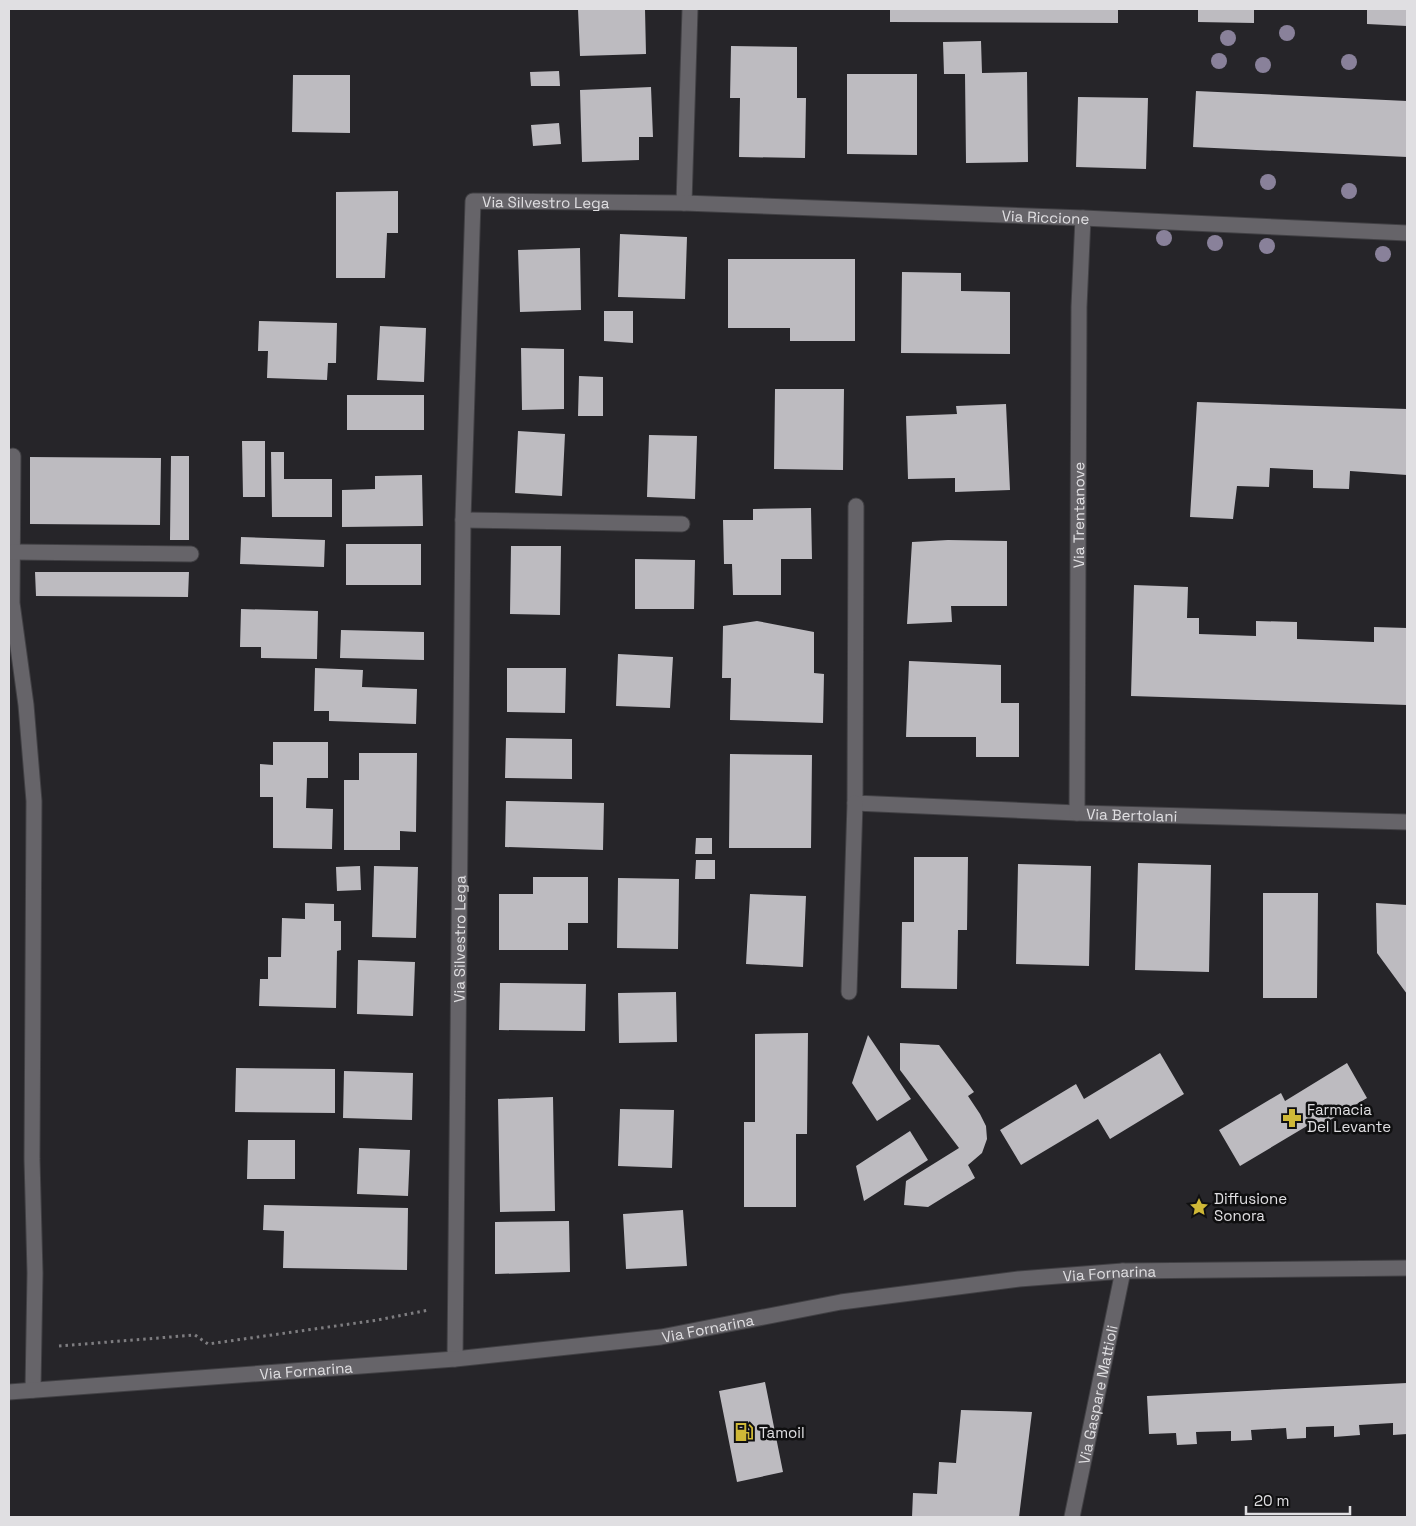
<svg xmlns="http://www.w3.org/2000/svg" width="1416" height="1526" font-family="'Space Grotesk',sans-serif">
  <rect width="100%" height="100%" fill="#262529"/>
  <!-- building -->
  <path fill="#bdbbc0" d="M 578,9 L 645,9 L 646,54 L 580,56 Z
    M 890,9 L 1118,9 L 1118,23 L 890,22 Z
    M 1198,9 L 1254,9 L 1254,23 L 1198,22 Z
    M 1367,9 L 1407,9 L 1407,26 L 1367,24 Z
    M 981,41 L 982,73 L 1027,72 L 1028,162 L 966,163 L 965,74 L 944,74 L 943,42 Z
    M 731,46 L 797,47 L 797,98 L 806,98 L 805,158 L 739,157 L 740,98 L 730,98 Z
    M 559,71 L 560,86 L 531,86 L 530,72 Z
    M 847,74 L 917,74 L 917,155 L 847,154 Z
    M 293,75 L 350,75 L 350,133 L 292,132 Z
    M 651,87 L 653,137 L 639,137 L 639,160 L 582,162 L 580,90 Z
    M 1196,91 L 1407,101 L 1407,157 L 1193,147 Z
    M 1078,97 L 1148,98 L 1146,169 L 1076,167 Z
    M 559,123 L 561,144 L 533,146 L 531,125 Z
    M 398,191 L 398,233 L 387,233 L 385,278 L 336,278 L 336,192 Z
    M 620,234 L 687,237 L 685,299 L 618,297 Z
    M 580,248 L 581,310 L 520,312 L 518,250 Z
    M 728,259 L 855,259 L 855,341 L 790,341 L 790,328 L 728,328 Z
    M 902,272 L 961,273 L 961,291 L 1010,292 L 1010,354 L 901,353 Z
    M 604,311 L 633,311 L 633,343 L 604,341 Z
    M 259,321 L 337,323 L 336,363 L 328,363 L 327,380 L 267,378 L 268,351 L 258,351 Z
    M 380,326 L 426,328 L 424,382 L 377,380 Z
    M 521,348 L 564,349 L 564,409 L 522,410 Z
    M 579,376 L 603,377 L 603,416 L 578,416 Z
    M 775,389 L 844,389 L 843,470 L 774,469 Z
    M 347,395 L 424,395 L 424,430 L 347,430 Z
    M 1197,402 L 1407,409 L 1407,475 L 1350,471 L 1349,489 L 1313,488 L 1313,470 L 1270,468 L 1269,487 L 1237,486 L 1233,519 L 1190,517 Z
    M 1006,404 L 1010,490 L 955,492 L 955,478 L 908,479 L 906,416 L 957,414 L 956,406 Z
    M 518,431 L 565,434 L 562,496 L 515,493 Z
    M 649,435 L 697,436 L 695,499 L 647,497 Z
    M 242,441 L 265,441 L 265,497 L 243,497 Z
    M 271,452 L 284,452 L 284,479 L 332,479 L 332,517 L 272,517 Z
    M 171,456 L 189,456 L 189,540 L 170,540 Z
    M 30,457 L 161,458 L 160,525 L 30,524 Z
    M 422,475 L 423,526 L 342,527 L 342,490 L 375,489 L 375,476 Z
    M 811,508 L 812,559 L 781,559 L 781,595 L 733,595 L 732,564 L 724,564 L 723,520 L 753,520 L 753,509 Z
    M 241,537 L 325,540 L 324,567 L 240,564 Z
    M 948,540 L 1007,541 L 1007,606 L 951,606 L 952,622 L 907,624 L 912,542 Z
    M 346,544 L 421,544 L 421,585 L 346,585 Z
    M 511,546 L 561,546 L 560,615 L 510,614 Z
    M 635,559 L 695,560 L 694,609 L 635,609 Z
    M 35,572 L 189,572 L 188,597 L 36,596 Z
    M 1134,585 L 1188,587 L 1187,618 L 1199,618 L 1199,634 L 1256,636 L 1256,621 L 1297,622 L 1297,639 L 1374,642 L 1374,627 L 1407,628 L 1407,705 L 1131,696 Z
    M 241,609 L 318,611 L 317,659 L 261,658 L 261,647 L 240,647 Z
    M 757,621 L 814,632 L 814,673 L 824,674 L 823,723 L 730,720 L 731,678 L 722,678 L 723,626 Z
    M 341,630 L 424,632 L 424,660 L 340,658 Z
    M 618,654 L 673,657 L 670,708 L 616,706 Z
    M 909,661 L 1001,665 L 1001,703 L 1019,703 L 1019,757 L 976,757 L 976,737 L 906,737 Z
    M 315,668 L 363,670 L 362,687 L 417,689 L 416,724 L 329,721 L 329,711 L 314,711 Z
    M 507,668 L 566,668 L 565,713 L 507,712 Z
    M 506,738 L 572,739 L 572,779 L 505,778 Z
    M 273,742 L 328,742 L 328,778 L 307,778 L 306,808 L 333,809 L 332,849 L 273,848 L 273,797 L 260,797 L 260,764 L 273,765 Z
    M 359,753 L 417,753 L 416,832 L 400,831 L 400,850 L 344,850 L 344,780 L 359,780 Z
    M 730,754 L 812,755 L 811,848 L 729,848 Z
    M 506,801 L 604,803 L 603,850 L 505,847 Z
    M 696,838 L 712,838 L 712,854 L 695,854 Z
    M 914,857 L 968,857 L 967,930 L 958,930 L 957,989 L 901,988 L 902,922 L 914,922 Z
    M 696,860 L 715,860 L 715,879 L 695,879 Z
    M 1138,863 L 1211,865 L 1209,972 L 1135,970 Z
    M 1018,864 L 1091,866 L 1089,966 L 1016,964 Z
    M 360,866 L 361,890 L 337,891 L 336,867 Z
    M 374,866 L 418,867 L 416,938 L 372,937 Z
    M 533,877 L 588,877 L 588,923 L 568,923 L 568,950 L 499,950 L 499,894 L 533,894 Z
    M 618,878 L 679,879 L 678,949 L 617,948 Z
    M 1263,893 L 1318,893 L 1317,998 L 1263,998 Z
    M 750,894 L 806,896 L 803,967 L 746,964 Z
    M 305,903 L 334,904 L 334,921 L 341,921 L 341,950 L 337,951 L 336,1008 L 259,1006 L 260,979 L 268,979 L 268,957 L 281,957 L 282,918 L 305,919 Z
    M 1376,903 L 1407,905 L 1407,994 L 1377,953 Z
    M 358,960 L 415,962 L 413,1016 L 357,1014 Z
    M 500,983 L 586,984 L 585,1031 L 499,1030 Z
    M 676,992 L 677,1042 L 619,1043 L 618,993 Z
    M 808,1033 L 807,1134 L 796,1134 L 796,1207 L 744,1207 L 744,1122 L 755,1122 L 755,1034 Z
    M 868,1035 L 911,1099 L 877,1121 L 852,1083 Z
    M 900,1043 L 939,1045 L 974,1092 L 968,1096 L 980,1114 L 986,1126 L 987,1139 L 982,1153 L 968,1165 L 975,1178 L 928,1207 L 904,1205 L 906,1181 L 959,1148 L 900,1070 Z
    M 1160,1053 L 1184,1094 L 1110,1139 L 1098,1119 L 1021,1165 L 1000,1130 L 1076,1084 L 1084,1099 Z
    M 1347,1063 L 1367,1098 L 1315,1129 L 1312,1123 L 1240,1166 L 1219,1130 L 1281,1093 L 1285,1101 Z
    M 236,1068 L 335,1069 L 335,1113 L 235,1112 Z
    M 344,1071 L 413,1073 L 412,1120 L 343,1118 Z
    M 553,1097 L 555,1211 L 500,1212 L 498,1099 Z
    M 620,1109 L 674,1110 L 672,1168 L 618,1166 Z
    M 910,1131 L 928,1160 L 864,1201 L 856,1166 Z
    M 248,1140 L 295,1140 L 295,1179 L 247,1179 Z
    M 359,1148 L 410,1150 L 408,1196 L 357,1194 Z
    M 264,1205 L 408,1208 L 407,1270 L 283,1268 L 284,1231 L 263,1230 Z
    M 683,1210 L 687,1266 L 626,1269 L 623,1214 Z
    M 569,1221 L 570,1272 L 495,1274 L 495,1222 Z
    M 765,1382 L 783,1472 L 737,1482 L 719,1391 Z
    M 1407,1383 L 1407,1434 L 1393,1435 L 1393,1423 L 1359,1425 L 1360,1435 L 1334,1437 L 1334,1426 L 1306,1427 L 1306,1438 L 1287,1439 L 1286,1428 L 1251,1430 L 1252,1440 L 1231,1441 L 1231,1431 L 1196,1432 L 1197,1444 L 1177,1445 L 1176,1433 L 1149,1434 L 1147,1396 Z
    M 961,1410 L 1032,1412 L 1019,1517 L 912,1517 L 913,1493 L 937,1494 L 939,1462 L 956,1463 Z"/>
  <g fill="none" stroke-linecap="round" stroke-linejoin="round">
    <!-- minor casing -->
    <g stroke="#414044" stroke-width="17">
      <g id="minor">
        <path d="M 684,203 L 690,9"/>
        <path d="M 13,456 L 12,603 L 26,705 L 34,801 L 32,1159 L 35,1273 L 33,1390"/>
        <path id="s1" d="M 856,506 L 855,803 L 1077,813 L 1407,822"/>
        <path d="M 463,520 L 682,524"/>
        <path d="M 13,552 L 191,554"/>
        <path id="s2" d="M 1077,813 L 1079,307 L 1083,218"/>
        <path d="M 849,992 L 855,803"/>
        <path id="s3" d="M 455,1359 L 463,520 L 473,201 L 684,203 L 1083,218 L 1407,233"/>
        <path id="s4" d="M 9,1392 L 455,1359 L 661,1337 L 841,1302 L 1019,1279 L 1123,1271 L 1407,1268"/>
        <path id="s5" d="M 1072,1517 L 1123,1271"/>
      </g>
    </g>
    <!-- path -->
    <path stroke="#7e7d80" stroke-width="3" stroke-dasharray="2.5 4" stroke-linecap="butt" d="M 59,1346 L 195,1335 L 208,1344 L 378,1320 L 429,1310"/>
    <!-- minor -->
    <use href="#minor" stroke="#666469" stroke-width="15"/>
  </g>
  <!-- trees -->
  <g fill="#89819a">
    <circle cx="1287" cy="33" r="8"/>
    <circle cx="1228" cy="38" r="8"/>
    <circle cx="1219" cy="61" r="8"/>
    <circle cx="1349" cy="62" r="8"/>
    <circle cx="1263" cy="65" r="8"/>
    <circle cx="1268" cy="182" r="8"/>
    <circle cx="1349" cy="191" r="8"/>
    <circle cx="1164" cy="238" r="8"/>
    <circle cx="1215" cy="243" r="8"/>
    <circle cx="1267" cy="246" r="8"/>
    <circle cx="1383" cy="254" r="8"/>
  </g>
  <!-- icons -->
  <defs>
    <g id="pharmacy-bare" transform="scale(1.5)"><path d="M-2-6h4v4h4v4h-4v4h-4v-4h-4v-4h4Z" fill="#cfb837" stroke="#0f0f10" stroke-width="2.5" paint-order="stroke"/></g>
    <g id="sight-bare" transform="scale(1.5)"><path d="M0-6L1.8-2.2L6-1.7L2.9 1.2L3.7 5.4L0 3.3L-3.7 5.4L-2.9 1.2L-6-1.7L-1.8-2.2Z" fill="#cfb837" stroke="#0f0f10" stroke-width="2.5" paint-order="stroke"/></g>
    <g id="fuel-bare" transform="scale(1.5)"><path d="M-5.5-6h7V0h2V4h1.3V-2.5L3-4.5l.8-.8L6-3V5H2.5V1h-1V6h-7ZM-4.2-4.7v3.2H.2V-4.7Z" fill="#cfb837" stroke="#0f0f10" stroke-width="2.5" paint-order="stroke"/></g>
  </defs>
  <g fill-rule="evenodd">
    <use href="#pharmacy-bare" x="1292" y="1118"/>
    <use href="#sight-bare" x="1199" y="1207"/>
    <use href="#fuel-bare" x="744" y="1432"/>
  </g>
  <g text-anchor="middle" dominant-baseline="central" stroke-width="5" stroke-linejoin="round" paint-order="stroke">
    <!-- street labels -->
    <g font-size="15" fill="#e0dfe2" stroke="#0f0f10">
      <text stroke="none"><textPath href="#s3" startOffset="1231">Via Silvestro Lega</textPath></text>
      <text stroke="none"><textPath href="#s3" startOffset="1731">Via Riccione</textPath></text>
      <text stroke="none"><textPath href="#s2" startOffset="298">Via Trentanove</textPath></text>
      <text stroke="none"><textPath href="#s1" startOffset="574">Via Bertolani</textPath></text>
      <text stroke="none"><textPath href="#s3" startOffset="420">Via Silvestro Lega</textPath></text>
      <text stroke="none"><textPath href="#s4" startOffset="1108">Via Fornarina</textPath></text>
      <text stroke="none"><textPath href="#s4" startOffset="702">Via Fornarina</textPath></text>
      <text stroke="none"><textPath href="#s4" startOffset="298">Via Fornarina</textPath></text>
      <text stroke="none"><textPath href="#s5" startOffset="125">Via Gaspare Mattioli</textPath></text>
    </g>
    <!-- poi labels -->
    <g font-size="15" fill="#e0dfe2" stroke="#0f0f10" text-anchor="start">
      <text x="1307" y="1109">Farmacia<tspan x="1307" dy="17">Del Levante</tspan></text>
      <text x="1214" y="1198">Diffusione<tspan x="1214" dy="17">Sonora</tspan></text>
      <text x="759" y="1432">Tamoil</text>
    </g>
  </g>
  <!-- border -->
  <rect width="1416" height="1526" fill="none" stroke="#e0dfe2" stroke-width="20"/>
  <!-- scale -->
  <path d="M1246 1506v8h104v-8" fill="none" stroke="#e0dfe2" stroke-width="2.5"/>
  <text x="1254" y="1506" font-size="15" fill="#e0dfe2" stroke="#0f0f10" stroke-width="4" paint-order="stroke">20 m</text>
</svg>
